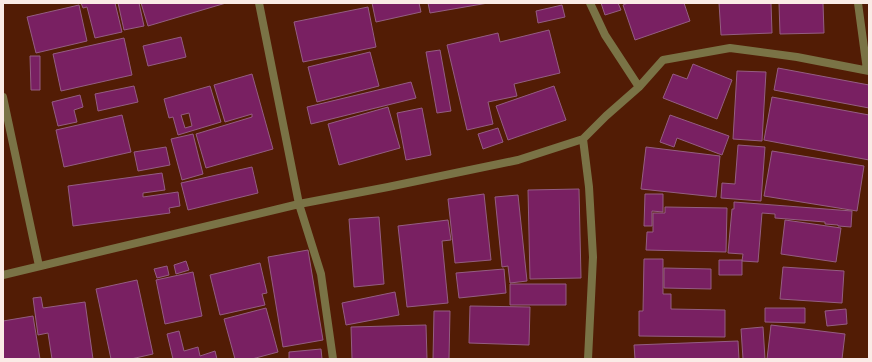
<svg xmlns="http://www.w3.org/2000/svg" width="872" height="362" font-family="Barlow,sans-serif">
  <rect width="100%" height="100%" fill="#521c05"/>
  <!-- building -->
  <path fill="#792062" stroke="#945d82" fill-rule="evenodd" d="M 81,3 L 115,3 L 122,32 L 95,38 L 87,7 L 83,8 Z
    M 118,3 L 139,3 L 144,26 L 124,30 Z
    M 141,3 L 226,3 L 148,26 Z
    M 372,3 L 419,3 L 421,12 L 376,22 Z
    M 428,3 L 488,3 L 430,13 Z
    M 601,3 L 618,3 L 621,10 L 605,15 Z
    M 628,3 L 684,3 L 690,21 L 635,40 L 623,5 Z
    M 719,3 L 771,3 L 772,33 L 721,35 Z
    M 779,3 L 823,3 L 824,33 L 780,34 Z
    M 79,5 L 87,41 L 36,53 L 27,17 Z
    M 562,5 L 565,17 L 538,23 L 536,11 Z
    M 368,7 L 376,47 L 303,62 L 294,22 Z
    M 549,30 L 560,73 L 514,84 L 517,96 L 488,102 L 493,124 L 467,130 L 447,45 L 498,33 L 500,42 Z
    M 181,37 L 186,57 L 148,66 L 143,46 Z
    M 124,38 L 132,75 L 61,91 L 53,54 Z
    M 440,50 L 451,111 L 437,113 L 426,52 Z
    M 370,52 L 379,86 L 317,102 L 308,67 Z
    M 30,56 L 40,56 L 40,90 L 31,90 Z
    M 693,64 L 732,80 L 717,119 L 663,98 L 673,74 L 687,79 Z
    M 778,68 L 869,85 L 869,108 L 774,90 Z
    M 737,71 L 766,72 L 762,141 L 733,139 Z
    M 252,74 L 273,149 L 206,168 L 196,134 L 252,117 L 252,114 L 225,122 L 214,85 Z
    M 411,82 L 416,98 L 311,124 L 307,107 Z
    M 134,86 L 138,102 L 98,111 L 95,94 Z
    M 210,86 L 221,122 L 178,135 L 173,117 L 169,118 L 164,99 ZM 189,113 L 192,126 L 185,128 L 181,115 Z
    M 554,86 L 566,120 L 508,140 L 496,106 Z
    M 80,95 L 83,107 L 74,110 L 77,122 L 58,126 L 52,102 Z
    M 772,97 L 869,115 L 869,160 L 764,140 Z
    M 388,107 L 400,148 L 339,165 L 328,124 Z
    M 422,108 L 431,155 L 406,160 L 397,113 Z
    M 122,115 L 131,152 L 64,167 L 56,130 Z
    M 670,115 L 729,136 L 722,155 L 677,138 L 674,147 L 660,142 Z
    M 498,128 L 503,142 L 483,149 L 478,134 Z
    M 193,134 L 203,174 L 182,180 L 171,139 Z
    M 738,145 L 765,147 L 761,201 L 721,198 L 722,183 L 735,184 Z
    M 166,147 L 170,165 L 138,171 L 134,152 Z
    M 646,147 L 720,156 L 716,197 L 641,189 Z
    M 772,151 L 864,166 L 857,211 L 764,196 Z
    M 252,167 L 258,193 L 188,210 L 181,183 Z
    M 162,173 L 165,190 L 143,193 L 143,197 L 178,192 L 180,206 L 169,208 L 170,213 L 73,226 L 68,186 Z
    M 579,189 L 581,278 L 530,279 L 528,190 Z
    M 484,194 L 491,260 L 455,263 L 448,199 Z
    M 645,194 L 663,194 L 663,212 L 652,211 L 652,226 L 644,226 Z
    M 518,195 L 527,281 L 510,283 L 508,266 L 502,267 L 495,197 Z
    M 734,202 L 852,211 L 851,227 L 838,226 L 838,225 L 825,224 L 825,222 L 775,218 L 775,214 L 762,213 L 758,262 L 742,261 L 743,254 L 728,253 L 732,209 L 734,209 Z
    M 665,207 L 727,208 L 726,252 L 646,250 L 647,232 L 653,232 L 653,213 L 665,213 Z
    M 379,217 L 384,284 L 354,287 L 349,219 Z
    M 448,220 L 451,240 L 442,241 L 448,303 L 407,307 L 398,226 Z
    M 785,220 L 841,228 L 836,262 L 781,254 Z
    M 308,250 L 323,340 L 283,347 L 268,257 Z
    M 644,259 L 663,259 L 663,294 L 671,294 L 671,309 L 725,310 L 725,337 L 639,336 L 639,311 L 643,311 Z
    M 719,260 L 742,260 L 742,275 L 719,275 Z
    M 186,261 L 189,270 L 176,274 L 174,265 Z
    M 260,263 L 267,293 L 262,294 L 265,305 L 220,315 L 210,275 Z
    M 167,266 L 169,275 L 157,278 L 154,269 Z
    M 783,267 L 844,271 L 842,303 L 780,299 Z
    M 664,268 L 711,269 L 711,289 L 664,288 Z
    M 504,269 L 506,293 L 459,298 L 456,273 Z
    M 193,272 L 202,316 L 165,324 L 156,280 Z
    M 137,280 L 153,354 L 131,359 L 111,359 L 96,289 Z
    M 510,284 L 566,284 L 566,305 L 510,305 Z
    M 395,292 L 399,315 L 346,325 L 342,303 Z
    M 41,297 L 43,308 L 85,302 L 93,359 L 52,359 L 48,333 L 38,335 L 33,298 Z
    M 470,306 L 530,307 L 529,345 L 469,343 Z
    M 266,308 L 278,352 L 252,359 L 235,359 L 224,319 Z
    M 765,308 L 805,308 L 805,323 L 765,322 Z
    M 846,309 L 847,324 L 827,326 L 825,311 Z
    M 434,311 L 450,311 L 449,359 L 433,359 Z
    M 33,316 L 40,359 L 3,359 L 3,321 Z
    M 426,325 L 427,359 L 352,359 L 351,327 Z
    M 771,325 L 845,334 L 842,359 L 767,359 Z
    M 763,327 L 765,359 L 743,359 L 741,329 Z
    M 179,331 L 184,351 L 198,347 L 200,356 L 215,351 L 217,359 L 173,359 L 167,334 Z
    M 738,341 L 739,359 L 635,359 L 634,345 Z
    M 321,349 L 322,359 L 289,359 L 289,352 Z"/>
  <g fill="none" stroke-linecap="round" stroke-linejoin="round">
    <!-- minor -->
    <path stroke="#7a7346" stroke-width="8" d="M 259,3 L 299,204 L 321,274 L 333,359
      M 590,3 L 605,35 L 639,87
      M 858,3 L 867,70
      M 3,97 L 39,266
      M 583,139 L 589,187 L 593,257 L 588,359
      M 3,275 L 299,204 L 388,187 L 518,160 L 583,139 L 606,116 L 639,87 L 663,60 L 730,48 L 797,57 L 869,71"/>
  </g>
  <!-- border -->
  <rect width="872" height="362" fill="none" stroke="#faebe6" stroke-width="8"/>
</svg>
